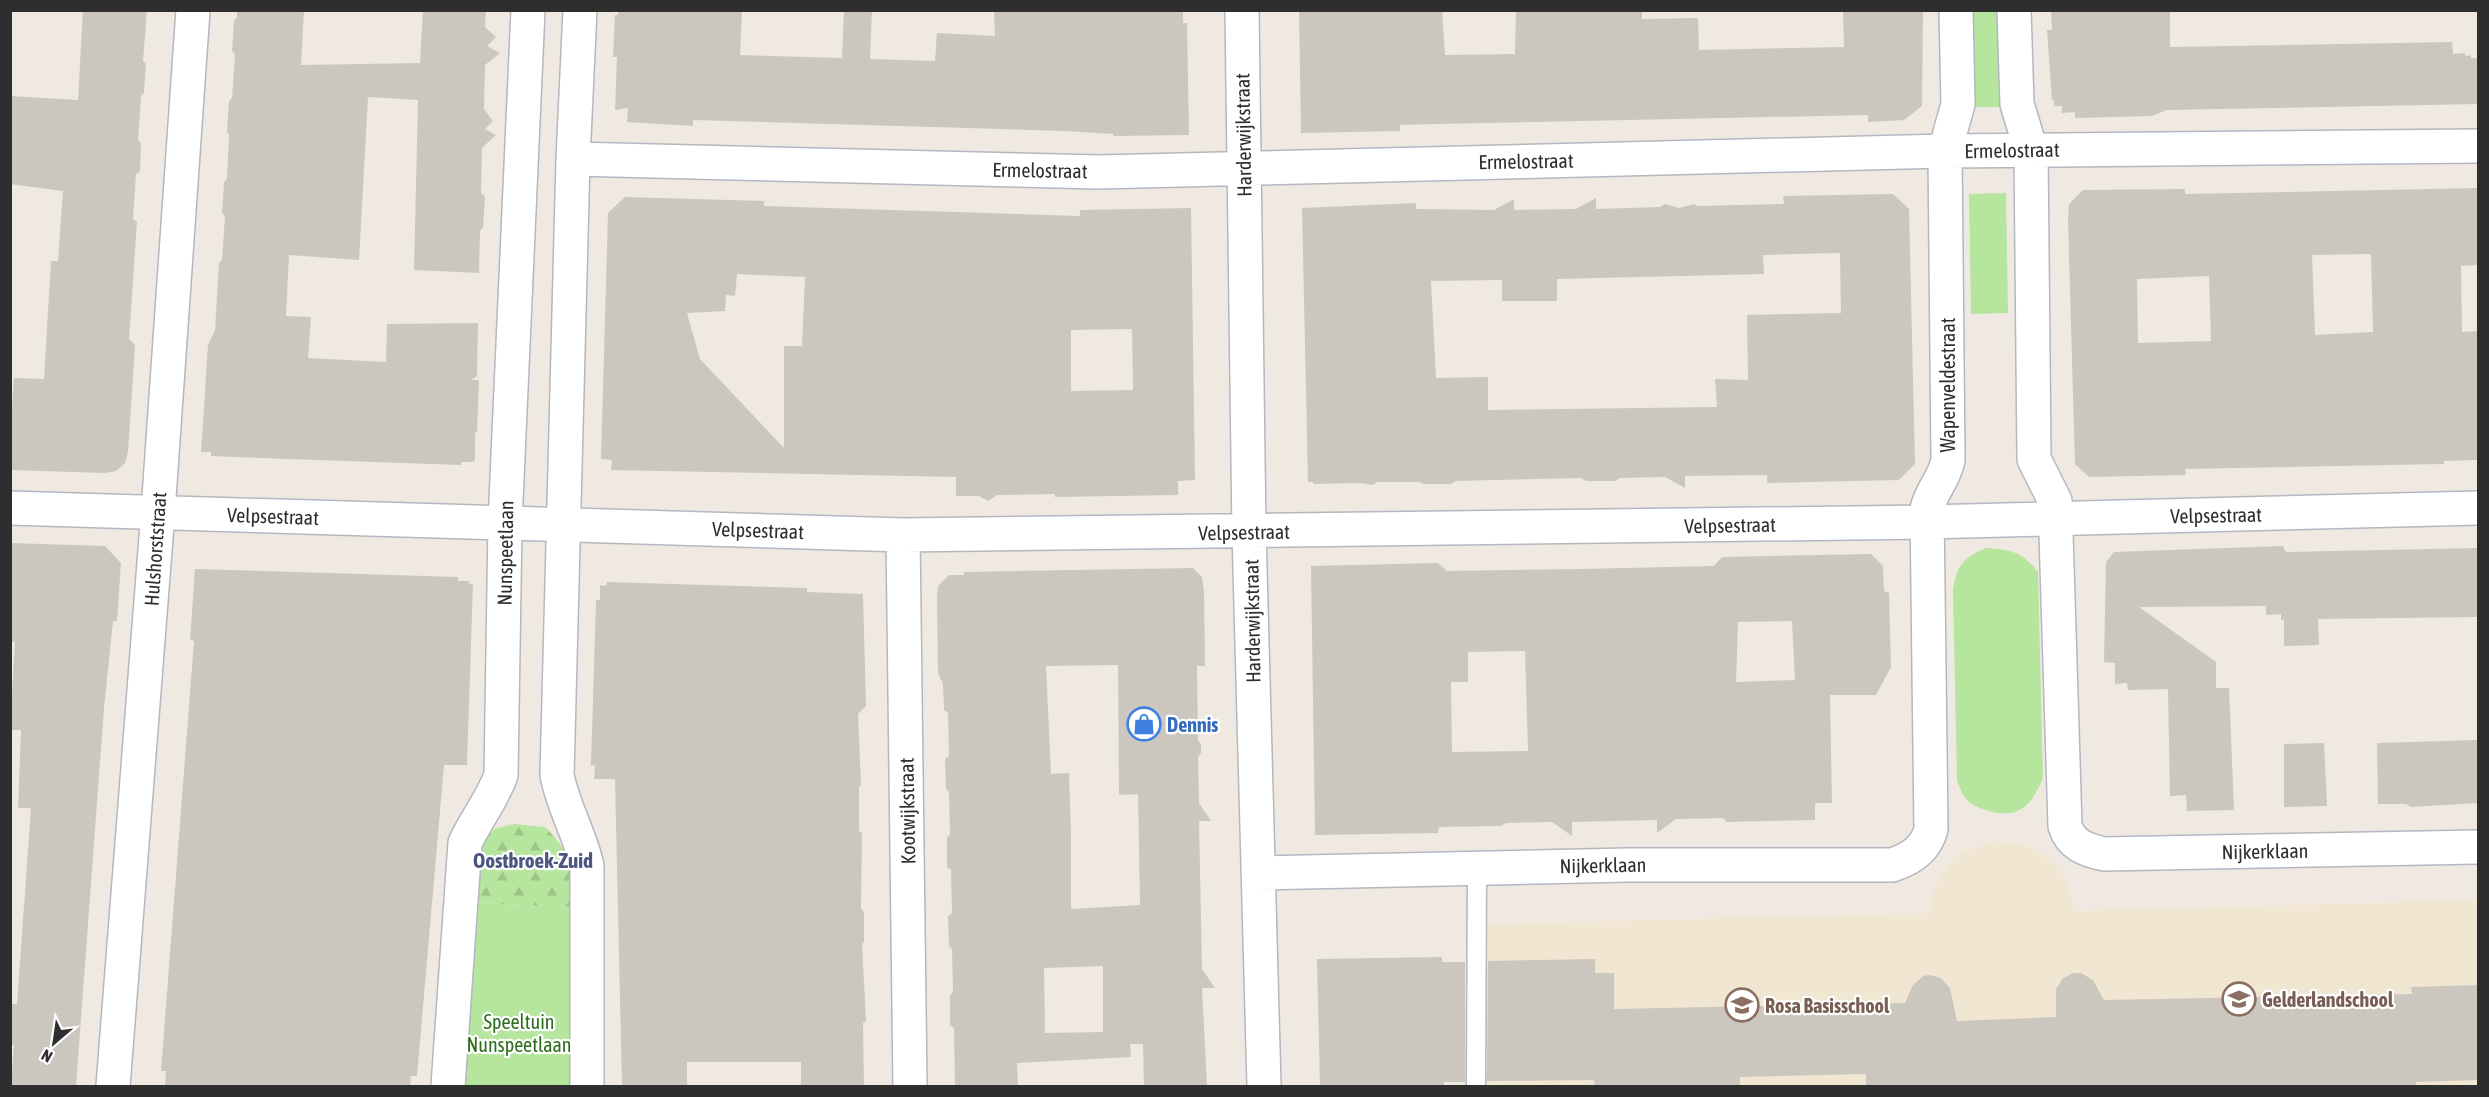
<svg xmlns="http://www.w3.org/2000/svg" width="2489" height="1097" font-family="'Asap Condensed',sans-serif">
  <defs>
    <pattern id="forest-firs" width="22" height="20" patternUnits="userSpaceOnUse" patternTransform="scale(1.5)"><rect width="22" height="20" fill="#b6e59e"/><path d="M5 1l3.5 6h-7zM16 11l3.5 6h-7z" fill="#9dc588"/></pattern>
  </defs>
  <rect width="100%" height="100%" fill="#efe9e1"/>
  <!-- education -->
  <path fill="#f0e6d1" d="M 1997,841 L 2024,845 L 2040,852 L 2052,861 L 2063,876 L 2071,894 L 2074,911 L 2478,900 L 2478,1086 L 1484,1086 L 1483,924 L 1929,913 L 1933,892 L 1940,876 L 1951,862 L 1965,851 Z"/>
  <!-- grass -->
  <path fill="#b6e59e" d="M 1969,11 L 2002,11 L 2005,107 L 1971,107 Z
    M 2006,193 L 2008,313 L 1971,314 L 1969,194 Z
    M 1986,548 C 2012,550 2021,551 2038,572 L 2043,779 C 2037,790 2032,803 2021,809 C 2007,818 1980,811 1968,801 C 1963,796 1960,787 1957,781 L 1953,591 C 1957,565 1962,559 1986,548 Z
    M 475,903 L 577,907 L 570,1086 L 463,1085 Z"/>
  <!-- forest -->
  <path fill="url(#forest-firs)" d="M 514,824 L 545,827 C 573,855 573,869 577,907 L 475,903 L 481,846 L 494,829 Z"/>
  <!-- building -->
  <path fill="#cbc7bf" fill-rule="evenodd" d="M 83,10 L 147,10 L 143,61 L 146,64 L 144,93 L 141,96 L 138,140 L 141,143 L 140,172 L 136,174 L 133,219 L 137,222 L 129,339 L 135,345 L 128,452 L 125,463 L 116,471 L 105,473 L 10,470 L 10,407 L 12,408 L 14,378 L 44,379 L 51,261 L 58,261 L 63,191 L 10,184 L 10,96 L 78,100 Z
    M 237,10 L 304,10 L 301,65 L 420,63 L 423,10 L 486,10 L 485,27 L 496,37 L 487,46 L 500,53 L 485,65 L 484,109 L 493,121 L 485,129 L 496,135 L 482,148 L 481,193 L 485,197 L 483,228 L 480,231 L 479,273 L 414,270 L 418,100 L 368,97 L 359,260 L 289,255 L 286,316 L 311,317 L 308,358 L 386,362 L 387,324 L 478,323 L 477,376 L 471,380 L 479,380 L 477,432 L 475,433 L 475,461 L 471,462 L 461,462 L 461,465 L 260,458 L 211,456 L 211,452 L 201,452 L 208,345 L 215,330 L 219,263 L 222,260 L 225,216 L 222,213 L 224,182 L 227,179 L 229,135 L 227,132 L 229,101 L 232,98 L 235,54 L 232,51 L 234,20 L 237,18 Z
    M 618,10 L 742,10 L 740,55 L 842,58 L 844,10 L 872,10 L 870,59 L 935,61 L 937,33 L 995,36 L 994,10 L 1183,10 L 1183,23 L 1187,23 L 1189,135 L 1113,136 L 1113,134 L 1065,131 L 693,120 L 693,126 L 627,122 L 628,108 L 615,110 L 617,57 L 613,57 L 614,35 L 615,15 L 618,15 Z
    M 1299,10 L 1442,10 L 1445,55 L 1515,54 L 1516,10 L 1642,10 L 1642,19 L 1698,18 L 1699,50 L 1844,47 L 1843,10 L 1923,10 L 1922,106 L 1904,120 L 1868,122 L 1868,115 L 1436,124 L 1400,125 L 1400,131 L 1301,133 Z
    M 2051,10 L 2170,10 L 2170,47 L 2452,42 L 2453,54 L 2465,53 L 2465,56 L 2471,55 L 2471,58 L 2478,58 L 2478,104 L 2167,110 L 2152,116 L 2075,118 L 2075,112 L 2062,113 L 2062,106 L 2054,106 L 2054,100 L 2052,100 L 2047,30 L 2052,30 Z
    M 2478,188 L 2478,265 L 2461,266 L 2462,332 L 2478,331 L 2478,460 L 2444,461 L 2444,464 L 2185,469 L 2186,475 L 2089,477 L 2075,464 L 2068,220 L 2069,204 L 2083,190 L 2185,189 L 2185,194 ZM 2371,254 L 2373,332 L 2315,335 L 2312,255 ZM 2209,276 L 2211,341 L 2138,343 L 2137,279 Z
    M 1893,194 L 1909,209 L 1915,464 L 1899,480 L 1767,483 L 1767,475 L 1685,476 L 1685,488 L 1665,477 L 1620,478 L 1615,481 L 1586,481 L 1581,478 L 1456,481 L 1451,484 L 1423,484 L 1419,482 L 1377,482 L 1373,485 L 1360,483 L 1313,484 L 1313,482 L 1308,482 L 1302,208 L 1416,203 L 1416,209 L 1494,210 L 1514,199 L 1514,210 L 1576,209 L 1596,198 L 1596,209 L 1660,207 L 1665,204 L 1679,208 L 1694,204 L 1698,206 L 1784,204 L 1783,196 ZM 1840,253 L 1841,313 L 1747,315 L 1748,380 L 1715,379 L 1717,407 L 1488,410 L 1488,377 L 1436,378 L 1431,281 L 1502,280 L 1502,301 L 1557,301 L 1557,279 L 1764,274 L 1763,255 Z
    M 625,197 L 764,201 L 764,206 L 1080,216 L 1080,210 L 1191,208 L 1195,480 L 1178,481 L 1178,495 L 1055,497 L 1055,494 L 997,495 L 988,501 L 979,496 L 956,496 L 956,477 L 611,470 L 612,460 L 601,459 L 608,213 ZM 737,274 L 805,277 L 802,346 L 784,346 L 784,448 L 700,359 L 687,313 L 725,311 L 726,295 L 735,296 ZM 1132,329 L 1133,390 L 1071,391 L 1071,330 Z
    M 10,543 L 105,546 L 121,563 L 117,621 L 113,621 L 104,708 L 76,1086 L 11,1086 L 14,1045 L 10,1045 L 10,1004 L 17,1004 L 31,808 L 18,808 L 21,730 L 10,730 L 15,642 L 10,642 Z
    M 2283,546 L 2286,552 L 2478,548 L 2478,617 L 2318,619 L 2319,645 L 2284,646 L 2284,620 L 2281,620 L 2281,614 L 2266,615 L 2266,606 L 2139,607 L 2216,662 L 2216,688 L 2229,688 L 2234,810 L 2187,811 L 2186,795 L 2170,796 L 2168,689 L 2128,690 L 2127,683 L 2115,684 L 2115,663 L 2104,662 L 2106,562 L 2114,552 Z
    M 1871,554 L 1883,566 L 1884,591 L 1889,593 L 1891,667 L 1876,695 L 1830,695 L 1832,803 L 1815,803 L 1815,820 L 1727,822 L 1723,818 L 1676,819 L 1657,833 L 1657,820 L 1572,822 L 1572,836 L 1552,822 L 1506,823 L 1501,826 L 1439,827 L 1438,833 L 1315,835 L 1311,566 L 1438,563 L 1447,571 L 1580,569 L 1714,566 L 1722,557 ZM 1792,621 L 1795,680 L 1736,682 L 1738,622 ZM 1525,651 L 1528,751 L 1452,752 L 1451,682 L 1468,682 L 1468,652 Z
    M 1193,568 L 1202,577 L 1204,592 L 1205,666 L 1197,666 L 1198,740 L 1201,744 L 1201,753 L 1198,757 L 1199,803 L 1211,821 L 1199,821 L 1202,969 L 1215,988 L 1202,988 L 1207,1086 L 1144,1086 L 1143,1044 L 1130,1044 L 1131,1057 L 1017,1063 L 1018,1086 L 955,1086 L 954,1028 L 950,1025 L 950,996 L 953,992 L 952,949 L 949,946 L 948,916 L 952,913 L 951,870 L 947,867 L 947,838 L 950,834 L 949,792 L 946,789 L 945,759 L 949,756 L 948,713 L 944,710 L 943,684 L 938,673 L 937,596 L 938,586 L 949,575 L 964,575 L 964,572 ZM 1118,665 L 1119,795 L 1138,794 L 1140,905 L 1071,909 L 1071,834 L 1069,773 L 1051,774 L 1046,666 ZM 1103,966 L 1103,1032 L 1045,1033 L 1044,968 Z
    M 195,569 L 458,577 L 458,581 L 469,581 L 469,584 L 473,584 L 467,765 L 444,765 L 417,1076 L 411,1076 L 410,1086 L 165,1086 L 166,1071 L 161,1071 L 194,641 L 190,640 Z
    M 607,582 L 807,588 L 807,592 L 863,594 L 866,706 L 858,714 L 861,785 L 859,787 L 859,831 L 862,833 L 861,909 L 864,912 L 864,942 L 862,944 L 866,1021 L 863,1023 L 864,1086 L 801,1086 L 801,1062 L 687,1062 L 687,1086 L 622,1086 L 615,779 L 594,779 L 595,765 L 591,766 L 596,600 L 600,600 L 600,585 L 606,586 Z
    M 2478,740 L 2478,803 L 2411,807 L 2406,804 L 2378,804 L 2377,743 Z
    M 2324,743 L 2327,806 L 2284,807 L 2284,744 Z
    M 1442,957 L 1442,962 L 1465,962 L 1465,1082 L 1444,1082 L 1444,1086 L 1320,1086 L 1317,959 Z
    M 1595,959 L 1595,973 L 1614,973 L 1614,1009 L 1905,1003 L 1913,985 L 1923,976 L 1930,975 L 1941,978 L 1950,988 L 1957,1021 L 2056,1017 L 2056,989 L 2063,978 L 2074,973 L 2081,973 L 2093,980 L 2104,1000 L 2412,994 L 2411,987 L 2478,985 L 2478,1080 L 2416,1082 L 2416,1086 L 1866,1086 L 1866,1074 L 1740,1077 L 1740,1086 L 1595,1086 L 1594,1080 L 1487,1081 L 1488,961 Z"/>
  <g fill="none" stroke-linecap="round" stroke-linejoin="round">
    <!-- service casing -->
    <g stroke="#b4b7c1" stroke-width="21">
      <path id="service" d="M 1476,1086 L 1477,868"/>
    </g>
    <!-- minor casing -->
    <g stroke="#b4b7c1" stroke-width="36">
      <path id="minor" d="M 580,10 L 573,159 L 557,775 C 563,807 580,834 587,866 L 587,1086
        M 1242,10 L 1249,532 L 1264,1086
        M 2014,10 L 2017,104 L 2031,150 L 2034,459 L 2055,501 L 2065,826 C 2071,845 2086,850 2104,854 L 2478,847
        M 573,159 L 1099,172 L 1945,151 L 2478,146
        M 10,508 L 903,535 L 1926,522 L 2478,508
        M 903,535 L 910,1086
        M 1258,873 L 1627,865 L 1892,865 C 1911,859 1926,849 1931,829 L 1927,509 C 1931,491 1944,480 1948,460 L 1945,151 L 1958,104 L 1956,10
        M 113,1086 L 158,512 L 193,10
        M 448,1086 L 465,843 C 476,819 492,800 501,775 L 505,523 L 528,10"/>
    </g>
    <!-- service -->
    <use href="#service" stroke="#fff" stroke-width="18"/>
    <!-- minor -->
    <use href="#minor" stroke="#fff" stroke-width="33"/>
  </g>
  <!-- icons -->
  <defs>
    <g id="shop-ring" transform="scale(1.725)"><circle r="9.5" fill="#fff" stroke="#3f7fe0" stroke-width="1.5"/><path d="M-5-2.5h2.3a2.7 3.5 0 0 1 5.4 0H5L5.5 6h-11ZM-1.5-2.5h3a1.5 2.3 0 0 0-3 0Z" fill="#3f7fe0"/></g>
    <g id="school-ring" transform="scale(1.725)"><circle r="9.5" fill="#fff" stroke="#8d6e63" stroke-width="1.5"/><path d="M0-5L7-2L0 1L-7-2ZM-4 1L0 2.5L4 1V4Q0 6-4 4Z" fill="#8d6e63"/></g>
  </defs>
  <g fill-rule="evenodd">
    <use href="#shop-ring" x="1144" y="724"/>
    <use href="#school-ring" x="2239" y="999"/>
    <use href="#school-ring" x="1742" y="1005"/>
  </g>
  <g text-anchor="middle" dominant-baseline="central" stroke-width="4.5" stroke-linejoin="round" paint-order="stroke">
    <!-- street labels -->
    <g font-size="20" fill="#2e2e2e" stroke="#fff">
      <text transform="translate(1243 135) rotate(-91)">Harderwijkstraat</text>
      <text transform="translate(2012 150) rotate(-1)">Ermelostraat</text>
      <text transform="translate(1526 161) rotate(-1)">Ermelostraat</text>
      <text transform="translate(1040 170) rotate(1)">Ermelostraat</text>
      <text transform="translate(1947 385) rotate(-90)">Wapenveldestraat</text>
      <text transform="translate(2216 515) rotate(-1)">Velpsestraat</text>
      <text transform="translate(273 516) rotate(2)">Velpsestraat</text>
      <text transform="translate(1730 525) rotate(-1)">Velpsestraat</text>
      <text transform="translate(758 530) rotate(2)">Velpsestraat</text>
      <text transform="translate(1244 532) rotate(-1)">Velpsestraat</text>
      <text transform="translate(155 549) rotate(-86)">Hulshorststraat</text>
      <text transform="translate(505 553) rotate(-89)">Nunspeetlaan</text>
      <text transform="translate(1252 621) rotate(-91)">Harderwijkstraat</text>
      <text transform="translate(907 811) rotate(-91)">Kootwijkstraat</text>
      <text transform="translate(2265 851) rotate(-1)">Nijkerklaan</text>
      <text transform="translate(1603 865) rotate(-1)">Nijkerklaan</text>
    </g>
    <!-- shop labels -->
    <g font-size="20" font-weight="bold" fill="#366cbe" stroke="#fff" text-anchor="start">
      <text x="1167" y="724">Dennis</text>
    </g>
    <!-- education labels -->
    <g font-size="20" font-weight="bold" fill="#785e54" stroke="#fff" text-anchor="start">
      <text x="2262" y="999">Gelderlandschool</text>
      <text x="1765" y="1005">Rosa Basisschool</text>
    </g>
    <!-- park labels -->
    <g font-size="20" fill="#2c6e1b" stroke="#fff">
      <text x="519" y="1021">Speeltuin<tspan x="519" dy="23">Nunspeetlaan</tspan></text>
    </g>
    <!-- neighbourhood labels -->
    <g font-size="21" font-weight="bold" fill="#4d5680" stroke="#fff">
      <text x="533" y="860">Oostbroek-Zuid</text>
    </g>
  </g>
  <!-- border -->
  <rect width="2489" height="1097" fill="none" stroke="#2e2e2e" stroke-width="24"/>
  <!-- north arrow -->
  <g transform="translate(54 1043) rotate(209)" stroke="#ffffff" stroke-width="4.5" paint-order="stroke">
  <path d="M0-4.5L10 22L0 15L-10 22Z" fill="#2e2e2e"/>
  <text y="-9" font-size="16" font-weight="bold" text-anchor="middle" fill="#2e2e2e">N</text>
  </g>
</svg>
